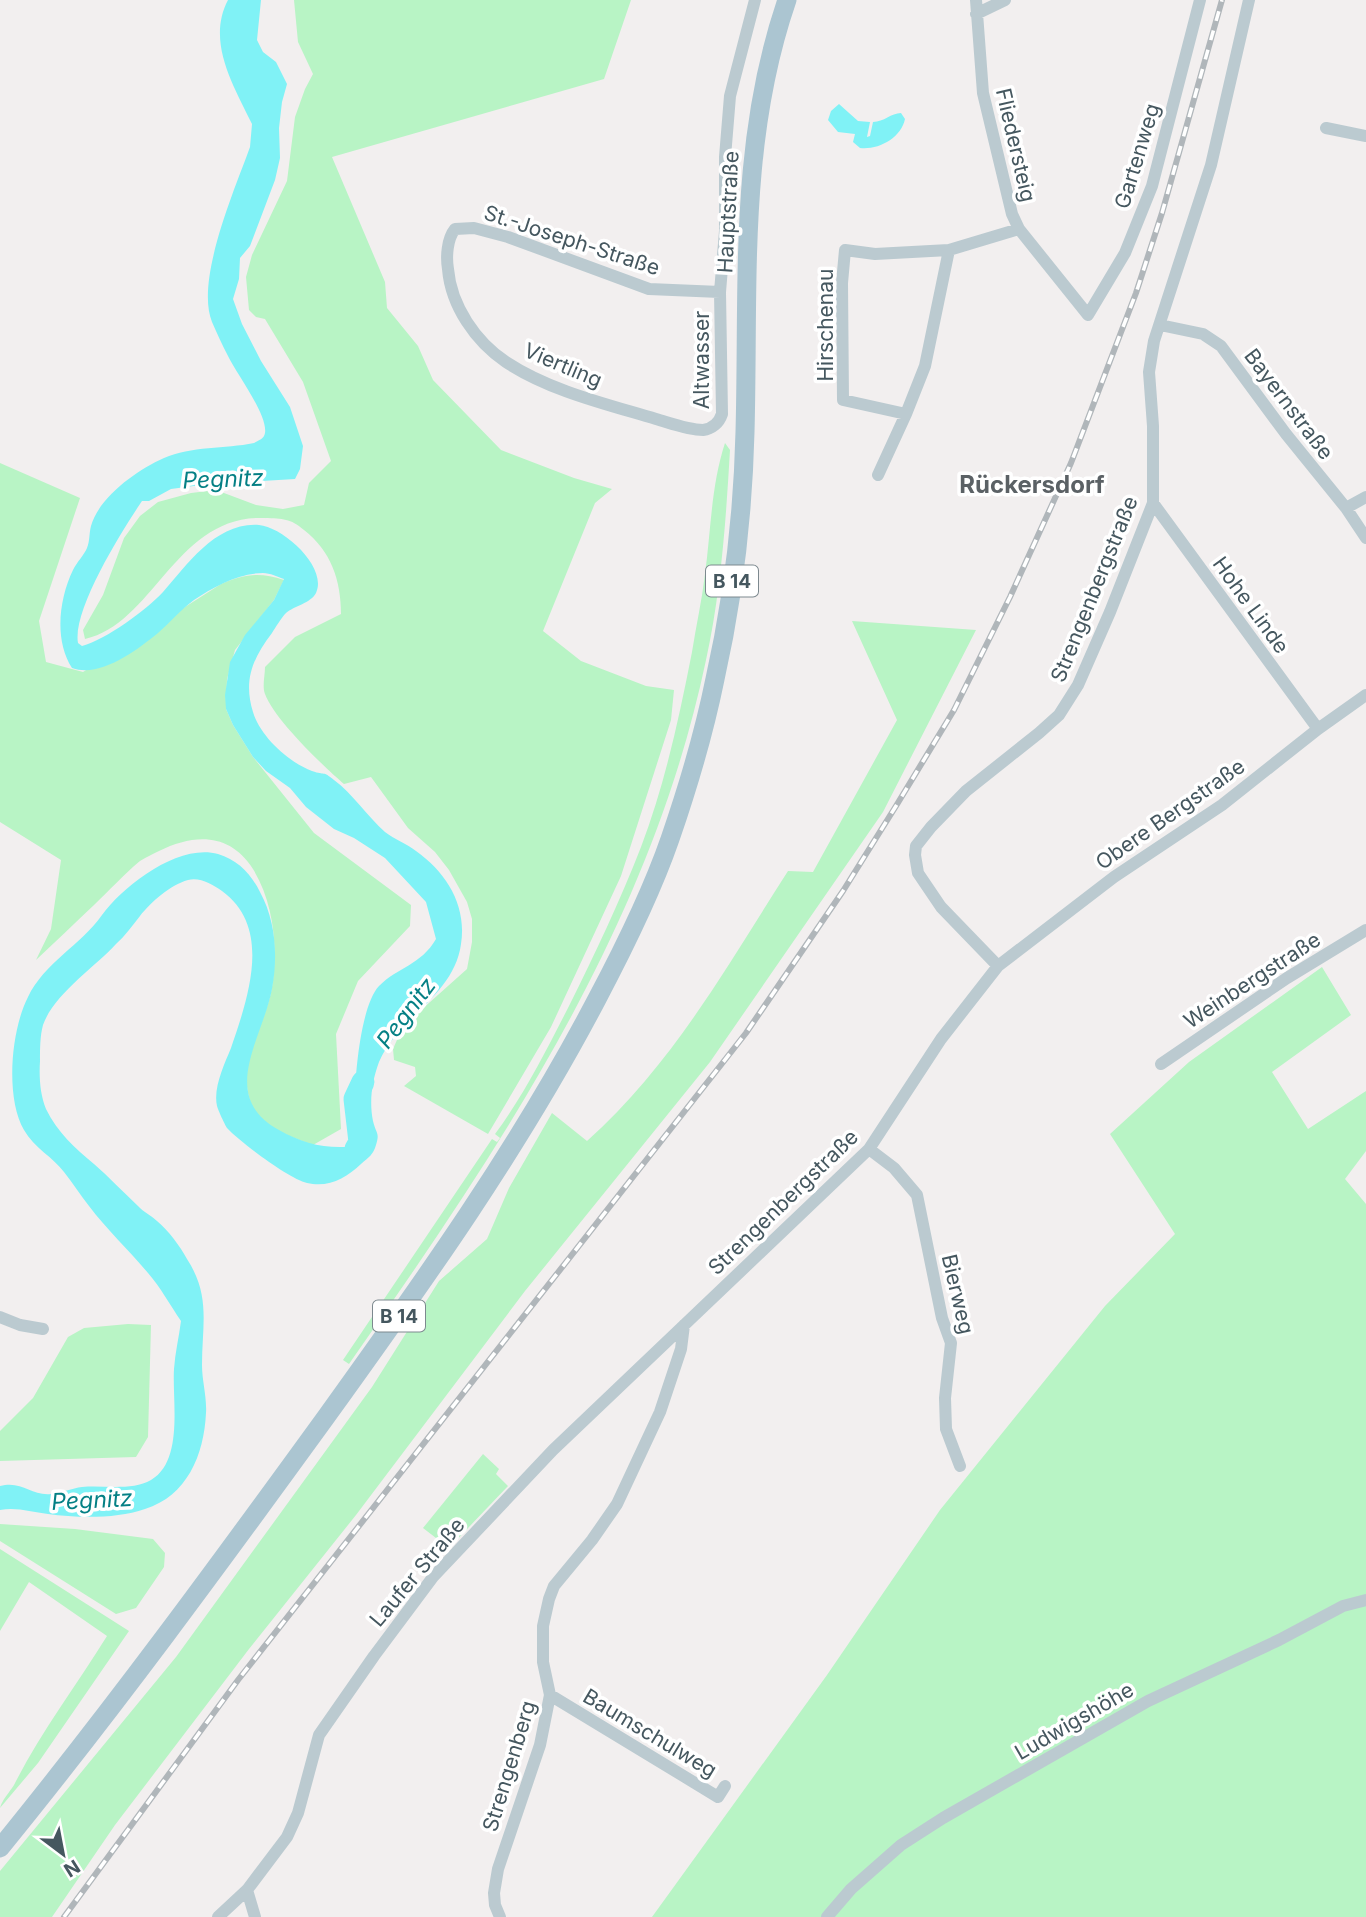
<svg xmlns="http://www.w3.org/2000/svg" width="1366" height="1917" font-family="Inter,sans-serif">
  <rect width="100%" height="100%" fill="#f2efef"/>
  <!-- green -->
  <path fill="#b8f4c5" d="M 294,0 L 631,0 L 604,79 L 332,157 L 385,282 L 387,308 L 418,346 L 433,380 L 501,450 L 574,478 L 612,489 L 595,503 L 543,631 L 581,661 L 646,686 L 674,690 L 671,720 L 621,876 L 551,1027 L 488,1134 L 404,1086 L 416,1076 L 415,1067 L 394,1060 L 393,1049 L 400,1033 L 420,1011 L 467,969 L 472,942 L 472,919 L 467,902 L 449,870 L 435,852 L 408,828 L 371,777 L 344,784 C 323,766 274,719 265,694 C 262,686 265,676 265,667 L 295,637 L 341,614 C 341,580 331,551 304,530 C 290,518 283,519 265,518 C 176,514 155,623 85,639 L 83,630 L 103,595 L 124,538 L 140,516 L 158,502 L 191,493 L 216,490 L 256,505 L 283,509 L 304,505 L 309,483 L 331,461 L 303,382 L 265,319 L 256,317 L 249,310 L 246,277 L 252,255 L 287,181 L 295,117 L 305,89 L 313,74 L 298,42 Z
    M 725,443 L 730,450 C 726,519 721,592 706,660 C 650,927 502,1145 349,1364 L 343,1360 L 492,1139 L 497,1142 L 500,1138 L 495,1134 C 524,1095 547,1049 569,1006 C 595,954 620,901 641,847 C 665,784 679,718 692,652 C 696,626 702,600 705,574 C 711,530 711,486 725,443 Z
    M 0,463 L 80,498 L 39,621 L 46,662 L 83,672 L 221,584 C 244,574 260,572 284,580 L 274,600 L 235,650 L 227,679 L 226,709 L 233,725 L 253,757 L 314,833 L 411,905 L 410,926 L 358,981 L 336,1034 L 341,1129 L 313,1145 C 289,1136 259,1127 250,1101 C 237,1061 266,1025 272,987 C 278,948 274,903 253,869 C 229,832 194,834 159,851 C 153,854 146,857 140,861 C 124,874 109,891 94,905 C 74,924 55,942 36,960 L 51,929 L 61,860 L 0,822 Z
    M 852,621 L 976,630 L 883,812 L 710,1062 L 525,1291 L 356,1515 L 249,1649 L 115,1825 L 52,1917 L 0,1917 L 0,1871 L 176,1657 L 372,1387 L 439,1281 L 487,1239 L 509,1188 L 552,1113 L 587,1141 C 673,1064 727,966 788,871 L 813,872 L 897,720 Z
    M 1322,967 L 1351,1015 L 1272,1072 L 1308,1129 L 1366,1091 L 1366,1151 L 1345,1179 L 1366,1204 L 1366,1917 L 652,1917 L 827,1675 L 940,1510 L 1105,1306 L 1175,1234 L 1110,1134 L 1189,1062 Z
    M 128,1324 L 151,1325 L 148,1437 L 136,1457 L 0,1461 L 0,1431 L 33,1398 L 68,1337 L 84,1328 Z
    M 483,1454 L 499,1469 L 496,1474 L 508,1486 L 449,1548 L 423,1528 Z
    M 0,1524 L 75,1529 L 153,1539 L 165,1553 L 164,1567 L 136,1608 L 116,1614 L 0,1541 Z
    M 0,1549 L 129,1631 L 38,1763 L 0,1808 C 2,1800 9,1793 14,1785 C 40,1733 76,1686 107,1636 L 29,1582 L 0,1631 Z"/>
  <!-- water -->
  <path fill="#80f2f6" d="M 228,0 L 261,0 L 257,40 L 263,52 L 276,62 L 287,84 L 282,102 L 279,128 L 280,158 L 275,180 L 250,246 L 240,258 L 239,279 L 233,299 L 242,324 L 261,361 L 290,407 L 303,446 L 300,469 L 295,479 L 232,483 L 218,487 L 201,485 L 171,489 L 149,501 L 142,501 C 123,529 72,610 78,643 L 82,646 C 107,639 145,611 163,592 C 188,564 216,522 259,525 C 283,527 328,567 316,593 C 311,603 294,606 286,613 C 281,618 276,627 272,633 C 253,658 243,680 253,712 C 260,736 288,762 312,771 C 326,776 322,770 334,780 C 353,794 367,816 385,832 C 394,839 407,844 416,851 C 447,873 467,906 461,944 C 454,996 398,1017 379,1062 C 372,1081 369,1101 373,1121 C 376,1134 380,1132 376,1145 C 373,1155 369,1157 361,1164 C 346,1178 329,1188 307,1183 C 289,1179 240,1142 227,1128 C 225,1125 218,1110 217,1106 C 213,1088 224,1065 231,1048 C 248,998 273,928 222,891 C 212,884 200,877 188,880 C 170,885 151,902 140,916 C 132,926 125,936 116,944 C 94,968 54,994 43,1025 C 40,1036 40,1049 40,1061 C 39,1077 40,1094 46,1109 C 57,1132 75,1148 94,1164 C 109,1177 123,1192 138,1206 C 143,1212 151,1215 157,1221 C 168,1230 180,1246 187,1259 C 211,1296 202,1325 202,1365 C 202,1381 207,1397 206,1413 C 204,1455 187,1496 145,1509 C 116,1519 78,1518 48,1514 C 31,1512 17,1507 0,1510 L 0,1486 C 22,1480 31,1496 51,1494 C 62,1493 72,1488 82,1487 C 104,1485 132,1491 151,1480 C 184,1461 172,1400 174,1369 C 175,1353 179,1337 181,1321 C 170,1305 161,1288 148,1273 C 129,1250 107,1230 89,1206 C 80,1195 73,1183 64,1172 C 53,1157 34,1148 24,1130 C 5,1097 11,1030 28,997 C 44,963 81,945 102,915 C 124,885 179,843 218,854 C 238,860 251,874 260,892 C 276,921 278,957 272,989 C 263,1038 217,1096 279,1130 C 300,1142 321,1148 345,1147 L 353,1141 L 357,1132 C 358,1121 355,1111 355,1100 C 355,1074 361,1005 379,986 C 398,967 421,965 436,939 L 426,902 L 385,858 L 354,838 L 334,829 L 306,807 L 290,788 L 266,771 L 253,757 L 233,725 L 226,709 L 225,695 L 230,662 L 245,635 L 274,600 L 284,579 C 278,577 270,573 263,573 C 239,573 213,587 194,600 C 180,610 170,623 158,633 C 136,651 100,678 72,668 C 54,640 59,599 73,570 C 77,562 84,555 87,548 C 90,541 89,533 91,526 C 99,497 137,470 164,458 C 191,446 225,449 254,443 C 259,440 264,439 265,433 C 268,415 236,373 228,356 C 222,345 217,333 212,322 C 195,280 235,189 250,147 L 252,124 C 234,86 206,42 228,0 Z
    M 839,104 L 858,121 L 870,122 L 867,137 L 870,136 L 873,122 C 884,122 891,113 901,113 L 905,119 C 901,138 879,150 860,148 L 853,142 L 855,134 L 838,132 L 828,120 L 831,111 Z"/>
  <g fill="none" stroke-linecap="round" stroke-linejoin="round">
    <!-- river -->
    <path stroke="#80f2f6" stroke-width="23" d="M 356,1149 L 360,1142 L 355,1099 L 363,1082"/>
    <!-- minor -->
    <path stroke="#bbcad0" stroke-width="12" d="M 976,0 L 983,93 L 1012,214 L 1019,229 L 1088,315 L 1125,253 L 1152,186 L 1200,0
      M 976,14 L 1005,0
      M 1326,128 L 1366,136
      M 949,250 L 925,366 L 906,414 L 843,400 L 842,283 L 845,250 L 875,254 L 949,250 L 1019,229
      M 720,292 L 649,289 L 508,237 L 474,228 L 455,229 C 447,239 446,257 448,269 C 451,306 476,342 506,362 C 550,391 606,404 656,419 C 670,423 688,430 703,430 C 712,429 719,423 722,414 L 720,292 L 725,231 L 725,157 L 730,96 L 755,0
      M 1160,325 L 1203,334 L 1221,346 L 1286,434 L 1346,508 L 1366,538
      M 878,475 L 906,414
      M 1153,503 L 1318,729
      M 1346,508 L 1366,497
      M 998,966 L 941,907 L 918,873 L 915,855 L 916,846 L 931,827 L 966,791 L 1039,733 L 1059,715 L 1078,685 L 1110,612 L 1153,503 L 1153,426 L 1149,372 L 1154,341 L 1211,165 L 1249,0
      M 1161,1064 L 1287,978 L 1366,930
      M 869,1149 L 894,1168 L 917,1195 L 942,1318 L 951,1343 L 945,1398 L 946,1429 L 960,1466
      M 0,1317 L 20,1325 L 43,1329
      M 550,1695 L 718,1797 L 725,1786
      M 247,1890 L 255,1917
      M 218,1917 L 247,1890 L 287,1837 L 298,1813 L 319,1735 L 374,1656 L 433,1577 L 553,1450 L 869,1149 L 941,1039 L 998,966 L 1114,877 L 1222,805 L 1318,729 L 1366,695
      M 500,1917 L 495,1905 L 494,1893 L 498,1869 L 540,1745 L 550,1695 L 543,1662 L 543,1626 L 549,1599 L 554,1586 L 592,1540 L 617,1504 L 660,1412 L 681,1349 L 684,1325
      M 827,1917 L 851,1889 L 901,1845 L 943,1818 L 1148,1701 L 1279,1640 L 1343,1606 L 1366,1600"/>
    <!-- primary -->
    <path stroke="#abc5d1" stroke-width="19" d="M 0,1848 C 114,1708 220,1563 326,1417 C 424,1281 519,1148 597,999 C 624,948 651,894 670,839 C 688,787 704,733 715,679 C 733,599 743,514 745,432 C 749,285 738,142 787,0"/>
    <!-- rail casing -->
    <g stroke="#b0b6ba" stroke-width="6">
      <path id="rail" d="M 64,1917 L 238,1680 L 746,1033 L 843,891 L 896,806 L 954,710 L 1010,597 L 1071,463 L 1136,293 L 1162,213 L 1222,0"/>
    </g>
    <!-- rail -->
    <use href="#rail" stroke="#fff" stroke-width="3.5" stroke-dasharray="10" stroke-linecap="butt"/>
  </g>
  <g text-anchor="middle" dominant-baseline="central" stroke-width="7" stroke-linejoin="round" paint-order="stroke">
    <!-- shield labels -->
    <g fill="#fff" stroke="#7d898f" stroke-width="2">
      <rect x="706" y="565.5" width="52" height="31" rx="5"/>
      <rect x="373" y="1300.5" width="52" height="31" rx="5"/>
    </g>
    <g font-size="19" font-weight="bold" fill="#45575f">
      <text x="732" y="581">B 14</text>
      <text x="399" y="1316">B 14</text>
    </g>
    <!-- street labels -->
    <g font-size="21" fill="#45575f" stroke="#fff">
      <text transform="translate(1016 145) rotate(77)">Fliedersteig</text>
      <text transform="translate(1137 156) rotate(-73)">Gartenweg</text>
      <text transform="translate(728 212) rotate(-87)">Hauptstraße</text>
      <text transform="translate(572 240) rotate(18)">St.-Joseph-Straße</text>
      <text transform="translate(825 325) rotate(-90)">Hirschenau</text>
      <text transform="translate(701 360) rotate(-90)">Altwasser</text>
      <text transform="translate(563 365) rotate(23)">Viertling</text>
      <text transform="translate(1289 404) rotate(53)">Bayernstraße</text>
      <text transform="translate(1094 589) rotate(-68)">Strengenbergstraße</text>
      <text transform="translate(1251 605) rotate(54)">Hohe Linde</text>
      <text transform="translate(1170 814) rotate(-35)">Obere Bergstraße</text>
      <text transform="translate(1252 980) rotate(-33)">Weinbergstraße</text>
      <text transform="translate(783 1202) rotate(-44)">Strengenbergstraße</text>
      <text transform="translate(958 1294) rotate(77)">Bierweg</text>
      <text transform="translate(417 1572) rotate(-50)">Laufer Straße</text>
      <text transform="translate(1074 1721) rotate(-30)">Ludwigshöhe</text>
      <text transform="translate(650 1733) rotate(31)">Baumschulweg</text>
      <text transform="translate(509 1766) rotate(-73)">Strengenberg</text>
    </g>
    <!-- water labels -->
    <g font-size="23" font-style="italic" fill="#058085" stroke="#fff">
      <text transform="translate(223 479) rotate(-2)">Pegnitz</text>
      <text transform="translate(406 1013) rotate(-53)">Pegnitz</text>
      <text transform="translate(92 1500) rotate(-3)">Pegnitz</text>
    </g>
    <!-- quarter labels -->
    <g font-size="24" font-weight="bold" fill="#5b6165" stroke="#fff">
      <text x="1032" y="484">Rückersdorf</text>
    </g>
  </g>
  <!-- north arrow -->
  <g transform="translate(63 1854) rotate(148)" stroke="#ffffff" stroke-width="5" paint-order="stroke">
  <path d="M0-5L12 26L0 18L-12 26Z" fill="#45575f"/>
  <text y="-10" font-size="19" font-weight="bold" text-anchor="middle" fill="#45575f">N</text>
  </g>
</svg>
